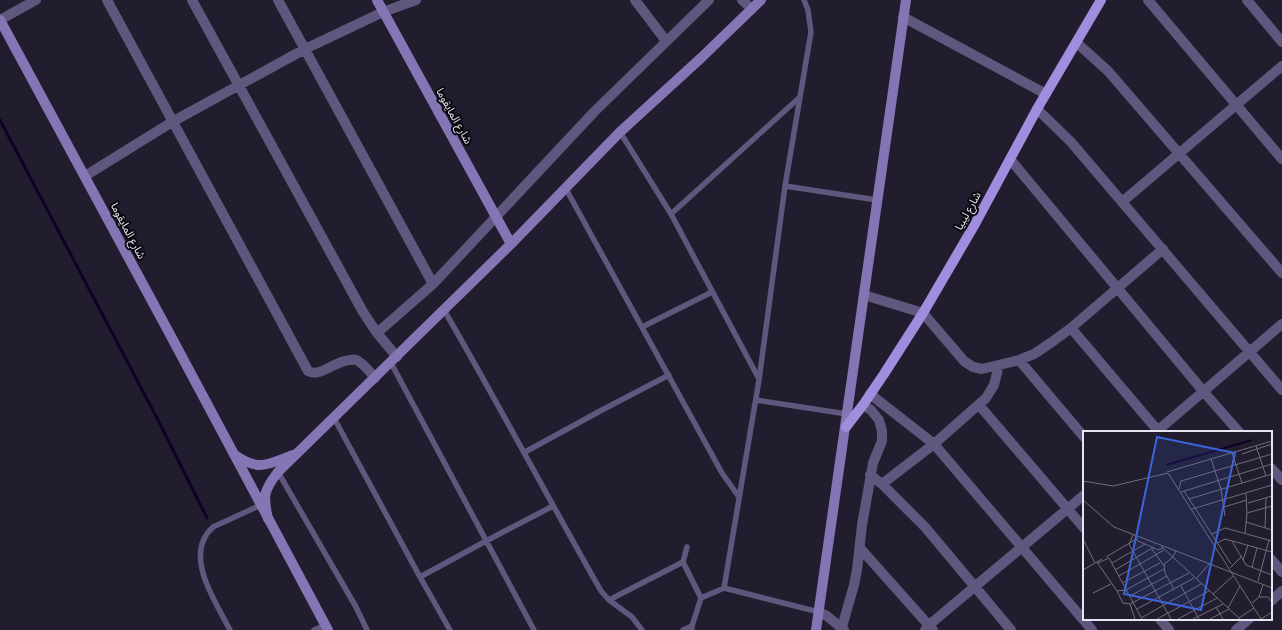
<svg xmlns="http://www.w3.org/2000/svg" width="1282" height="630" font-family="Signika,'Noto Sans Arabic',sans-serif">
  <rect width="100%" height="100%" fill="#211d2e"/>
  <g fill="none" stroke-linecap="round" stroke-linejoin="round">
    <!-- stream -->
    <path stroke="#0f0128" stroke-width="3" d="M 0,120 L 158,420 L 207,518"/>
    <!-- lane -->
    <path stroke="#60577e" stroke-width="5.5" d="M 620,132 L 671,214 L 759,379
      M 785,186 L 877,200
      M 566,189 L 722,473 L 739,497
      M 671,214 L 800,97
      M 444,310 C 498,403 548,498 601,591 L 609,600 L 632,617 L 642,630
      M 642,327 L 712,292
      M 391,363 L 534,630
      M 756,400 L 847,414
      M 334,418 L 420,577 L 450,630
      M 525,452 L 602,410 L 669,375
      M 278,472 L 356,607 L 367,630
      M 687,547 L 683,562 L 701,598 L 692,626 L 692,630
      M 420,577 L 486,541 L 553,506
      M 724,588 L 759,380 L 785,186 L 811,32 L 808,10 L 804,0
      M 701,598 L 724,588 L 819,612
      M 609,600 L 683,562
      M 230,630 C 216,602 182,555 213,527 L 261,505
      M 314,630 L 325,625
      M 683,630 L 692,626"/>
    <!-- street -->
    <path stroke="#60577e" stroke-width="10" d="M 107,0 L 308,371 C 320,378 334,361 350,360 C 352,360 354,359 356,360 C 362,362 371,373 375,378
      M 192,0 L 363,312 L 377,333 L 397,357
      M 278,0 L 433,284
      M 635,0 L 666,41
      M 742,0 L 752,9
      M 1148,0 L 1282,159
      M 1247,0 L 1282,42
      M 903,17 L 1046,94
      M 0,20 L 36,0
      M 1077,43 L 1108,71 L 1282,273
      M 1037,109 L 1071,142 L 1282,390
      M 1010,159 L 1203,391 L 1239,432
      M 85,176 L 172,122 L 305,49 L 383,12 L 416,0
      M 1122,202 L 1282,66
      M 864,295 L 923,313 L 964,361 L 973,367 L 982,369 L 1019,360 L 1034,354 L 1052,342 L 1071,328 L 1163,249
      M 1071,328 L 1159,432
      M 377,333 L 433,284 L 595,111 L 709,0
      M 1019,360 L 1084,437
      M 870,394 L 934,444 L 1092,630
      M 979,405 L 1084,528
      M 1156,432 L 1282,324
      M 1271,468 L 1282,480
      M 870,475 L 882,484 L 925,527 L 1011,630
      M 882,484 L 934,444 L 986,398 L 994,385 L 999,365
      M 860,548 L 933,630
      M 1271,559 L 1282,572
      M 1271,601 L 1282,591
      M 819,612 L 827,616 L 844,630
      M 1160,619 L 1169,630
      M 842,627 L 854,585 L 857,570 L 862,525 L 873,463 L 882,441 L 882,431 L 879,420 L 871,410 L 863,405
      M 925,630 L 929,625 L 1084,495
      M 1236,630 L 1249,619"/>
    <!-- secondary -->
    <path stroke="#8476b4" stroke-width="10" d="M 377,0 L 511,244
      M 0,20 C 111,223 219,426 328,630
      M 235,455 C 259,472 268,464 293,455
      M 268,519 C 263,496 263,491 278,472 L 511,244 L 620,132 L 701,58 L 761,0
      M 816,630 L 906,0"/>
    <!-- primary -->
    <path stroke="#a18dde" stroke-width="10" d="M 846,427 L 863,405 L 884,374 L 923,313 L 975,224 L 1037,109 L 1101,0"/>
  </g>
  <g text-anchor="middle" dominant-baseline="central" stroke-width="4" stroke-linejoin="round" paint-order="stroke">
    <!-- street labels -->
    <g font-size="11" fill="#e7e5f1" stroke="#0a0910">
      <text transform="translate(454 116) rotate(61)">شارع المايقوما</text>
      <text transform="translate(968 211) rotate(-61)">شارع ليبيا</text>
      <text transform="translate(128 231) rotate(62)">شارع المايقوما</text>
    </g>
  </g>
  <!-- overview -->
  <g transform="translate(1083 431)">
    <rect width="189" height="189" fill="#211d2e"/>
    <path fill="none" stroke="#0f0128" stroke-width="2" d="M 83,34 L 169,9"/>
    <path fill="none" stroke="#706d7c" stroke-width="1" d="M 173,15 L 183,45M 149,22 L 159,52M 159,23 L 189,13M 128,28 L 138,58 L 142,85M 84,41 L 189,10M 0,50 L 30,55 L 85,42 L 178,188M 96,58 L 98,50 L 189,23M 101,60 L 148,133M 98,61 L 189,33M 106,68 L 189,43M 0,69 L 31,96 L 189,157M 165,72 L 189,65M 141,76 L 164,69M 109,78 L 189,54M 164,82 L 189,75M 163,91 L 189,99M 182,97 L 183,67M 162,102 L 164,82 L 163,62M 129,103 L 142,97 L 189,110M 50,104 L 46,113 L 88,188M 0,108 L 12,132M 53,109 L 75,119 L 80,117M 149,110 L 163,134 L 189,144M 134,112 L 142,108 L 189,121M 78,115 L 157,188M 69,118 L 81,135M 23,126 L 55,107M 160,129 L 165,114M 14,131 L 34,160 L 43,159 L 81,138M 15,132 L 26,127 L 59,188M 29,132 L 62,113M 169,136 L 174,117M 147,137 L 158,126M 0,139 L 19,128M 32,139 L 71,116M 36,145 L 81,119M 113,148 L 126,133M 175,150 L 186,109M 39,152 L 77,132M 98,155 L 116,188M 91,158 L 82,142 L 81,133 L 89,127 L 93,120M 34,160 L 40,172 L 47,173 L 106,142M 10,162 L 28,153M 130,163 L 150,145M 47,165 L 84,145M 176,166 L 185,166 L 189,171M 169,172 L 176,166 L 180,154M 47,173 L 52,188M 133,176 L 140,188M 145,177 L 157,155M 54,178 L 111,147M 58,187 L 118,153M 156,187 L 171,177M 74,188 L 126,160M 95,188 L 134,167M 110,188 L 140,173M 127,188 L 146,178M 178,188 L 189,181"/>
    <path fill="#3b65dc" fill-opacity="0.15" stroke="#3b65dc" stroke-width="2" d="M 74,6 L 152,22 L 118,179 L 41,163 Z"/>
    <rect width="189" height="189" fill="none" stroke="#e7e5f1" stroke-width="2"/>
  </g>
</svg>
